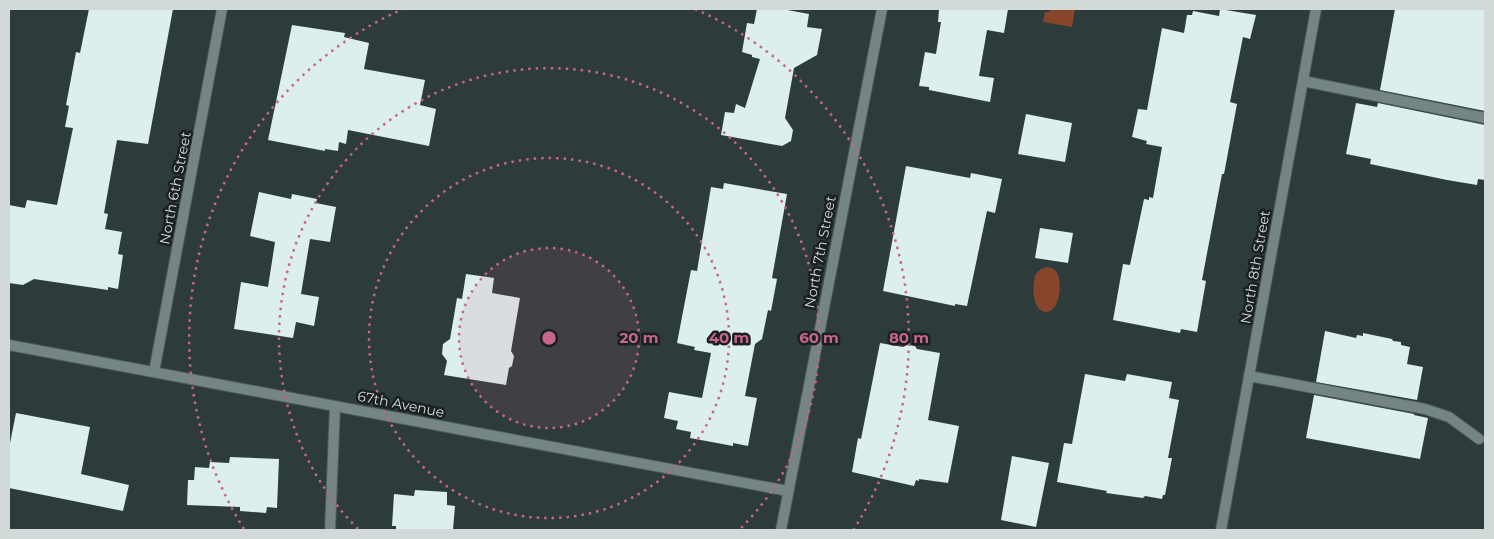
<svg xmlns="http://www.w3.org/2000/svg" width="1494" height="539" font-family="Montserrat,sans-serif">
  <rect width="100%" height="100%" fill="#2d3b3b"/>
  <!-- water -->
  <path fill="#87452c" d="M 1050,9 L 1075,9 L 1072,27 L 1043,22 L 1045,12 L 1049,12 Z
    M 1047,267 C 1052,268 1055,269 1057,273 C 1062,280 1061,312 1046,312 C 1032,311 1032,286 1035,276 C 1037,271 1042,268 1047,267 Z"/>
  <!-- building -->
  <path fill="#dceeee" d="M 89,9 L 173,9 L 148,144 L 117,140 L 104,213 L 108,214 L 105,229 L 122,232 L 118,254 L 123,255 L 118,289 L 108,287 L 108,290 L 34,279 L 23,285 L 9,283 L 9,205 L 25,208 L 27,200 L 57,205 L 73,128 L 65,127 L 69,106 L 66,105 L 76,52 L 80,53 Z
    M 757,9 L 782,9 L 809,14 L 807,27 L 822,29 L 817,55 L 794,68 L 785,118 L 793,130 L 791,141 L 782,146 L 721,135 L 725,112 L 734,113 L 736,104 L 745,108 L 760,59 L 752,57 L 752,55 L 742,52 L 747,23 L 754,24 Z
    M 939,9 L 1008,9 L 1004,33 L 987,30 L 979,76 L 994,78 L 990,102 L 929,90 L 929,87 L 919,86 L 925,52 L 936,54 L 941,22 L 938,22 Z
    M 1220,9 L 1256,15 L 1250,39 L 1243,37 L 1230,102 L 1237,104 L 1224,174 L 1222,174 L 1202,280 L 1206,281 L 1197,332 L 1181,329 L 1180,333 L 1113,320 L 1123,264 L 1130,265 L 1144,199 L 1149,200 L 1149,197 L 1153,198 L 1162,147 L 1146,144 L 1147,141 L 1132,137 L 1138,109 L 1147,110 L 1162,28 L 1184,33 L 1187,15 L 1192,15 L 1193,11 L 1219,16 Z
    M 1395,9 L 1485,9 L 1485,111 L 1380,90 Z
    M 292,25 L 345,33 L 344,37 L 369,43 L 364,69 L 425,80 L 420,105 L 436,109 L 429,146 L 348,130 L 346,144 L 339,142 L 338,151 L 325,149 L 325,151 L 268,140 Z
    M 1356,103 L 1377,107 L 1378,103 L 1485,125 L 1485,180 L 1478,179 L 1477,185 L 1447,180 L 1370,164 L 1371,159 L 1346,154 Z
    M 1026,114 L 1072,123 L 1065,162 L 1018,154 Z
    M 906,166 L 970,178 L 971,173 L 1002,179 L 995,213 L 987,211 L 967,306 L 955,304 L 955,306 L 883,291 Z
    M 724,183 L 787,194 L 772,278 L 777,279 L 771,311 L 768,310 L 762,339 L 755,344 L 745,396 L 757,398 L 748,446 L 733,443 L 733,446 L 690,438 L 691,432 L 676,429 L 678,421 L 664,418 L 669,392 L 702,398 L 711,353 L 694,350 L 695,347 L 677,343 L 691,270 L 697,271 L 711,187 L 723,189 Z
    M 259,192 L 291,199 L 292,194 L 317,199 L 316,203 L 336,207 L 330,242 L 310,239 L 301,294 L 319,297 L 314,326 L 296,322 L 293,338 L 234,329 L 241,282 L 268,287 L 275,242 L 250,236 Z
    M 1040,228 L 1073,233 L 1068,263 L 1035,258 Z
    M 466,274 L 494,278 L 492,293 L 520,298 L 511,351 L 514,356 L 512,366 L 509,368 L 506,385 L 444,375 L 447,361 L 442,354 L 443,344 L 450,339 L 457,298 L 462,299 Z
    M 1325,331 L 1356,338 L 1357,335 L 1363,336 L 1363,333 L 1392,339 L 1393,341 L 1401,342 L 1401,345 L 1410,347 L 1407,364 L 1423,367 L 1417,400 L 1316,382 Z
    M 880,343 L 903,347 L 907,345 L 915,346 L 917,349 L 940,353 L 928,420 L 959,426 L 948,483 L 919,479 L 919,481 L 916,480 L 914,486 L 852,472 L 858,438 L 861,439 Z
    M 1085,374 L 1125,381 L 1127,374 L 1172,382 L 1169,398 L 1179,400 L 1168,458 L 1172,458 L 1165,495 L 1163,495 L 1162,499 L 1145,496 L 1143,498 L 1106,493 L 1107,491 L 1057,482 L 1064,443 L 1072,444 Z
    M 1314,395 L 1414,414 L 1414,415 L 1428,418 L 1420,459 L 1306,438 Z
    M 16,413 L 90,427 L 81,474 L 129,485 L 123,511 L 9,488 L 9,448 Z
    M 1012,456 L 1049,463 L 1036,527 L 1001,520 Z
    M 230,457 L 279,459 L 277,508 L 267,507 L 266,513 L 240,511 L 240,507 L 187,505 L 188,480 L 194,480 L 195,467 L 209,468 L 210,462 L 229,463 Z
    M 415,490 L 447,492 L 447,505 L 455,506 L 453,530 L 396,530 L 396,526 L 392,526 L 394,494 L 414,496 Z"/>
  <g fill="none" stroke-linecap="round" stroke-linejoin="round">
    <!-- lane casing -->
    <g stroke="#4d5959" stroke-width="12">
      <path id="lane" d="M 1303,81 L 1485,118
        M 1249,376 L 1425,409 L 1449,417 L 1479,439"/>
    </g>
    <!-- street casing -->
    <g stroke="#4d5959" stroke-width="12">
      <path id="street" d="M 9,345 L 788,491
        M 154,372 L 222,9
        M 330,530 L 335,406
        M 781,530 L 882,9
        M 1221,530 L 1316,9"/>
    </g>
    <!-- lane -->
    <use href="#lane" stroke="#758585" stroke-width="10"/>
    <!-- street -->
    <use href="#street" stroke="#758585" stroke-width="10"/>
  </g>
  <!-- distance rings -->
  <circle cx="549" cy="338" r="90" fill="#c8658d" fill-opacity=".12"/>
  <g fill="none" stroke="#c8658d" stroke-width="2.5" stroke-dasharray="2.5 5">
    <circle cx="549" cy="338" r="90"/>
    <circle cx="549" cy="338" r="180"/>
    <path d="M358 529A270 270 0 1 1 740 529"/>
    <path d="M244 529A360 360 0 0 1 403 9M695 9A360 360 0 0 1 854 529"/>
  </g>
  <g text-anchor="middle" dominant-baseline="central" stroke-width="5" stroke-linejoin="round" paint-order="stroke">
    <!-- street labels -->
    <g font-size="14" fill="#d1d9d9" stroke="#1a2020">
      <text transform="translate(175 188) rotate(-79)">North 6th Street</text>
      <text transform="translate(820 252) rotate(-79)">North 7th Street</text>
      <text transform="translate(1255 267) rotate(-80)">North 8th Street</text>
      <text transform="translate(401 404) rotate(11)">67th Avenue</text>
    </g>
  </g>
  <circle cx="549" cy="338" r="8" fill="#c8658d" stroke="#1a2020" stroke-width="2.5"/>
  <g font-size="15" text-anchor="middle" font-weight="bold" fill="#c8658d" stroke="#1a2020" stroke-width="5" stroke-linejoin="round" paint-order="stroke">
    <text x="639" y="343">20 m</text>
    <text x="729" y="343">40 m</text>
    <text x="819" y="343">60 m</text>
    <text x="909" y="343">80 m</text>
  </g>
  <!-- border -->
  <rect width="1494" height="539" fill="none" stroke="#d1d9d9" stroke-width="20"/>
</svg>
